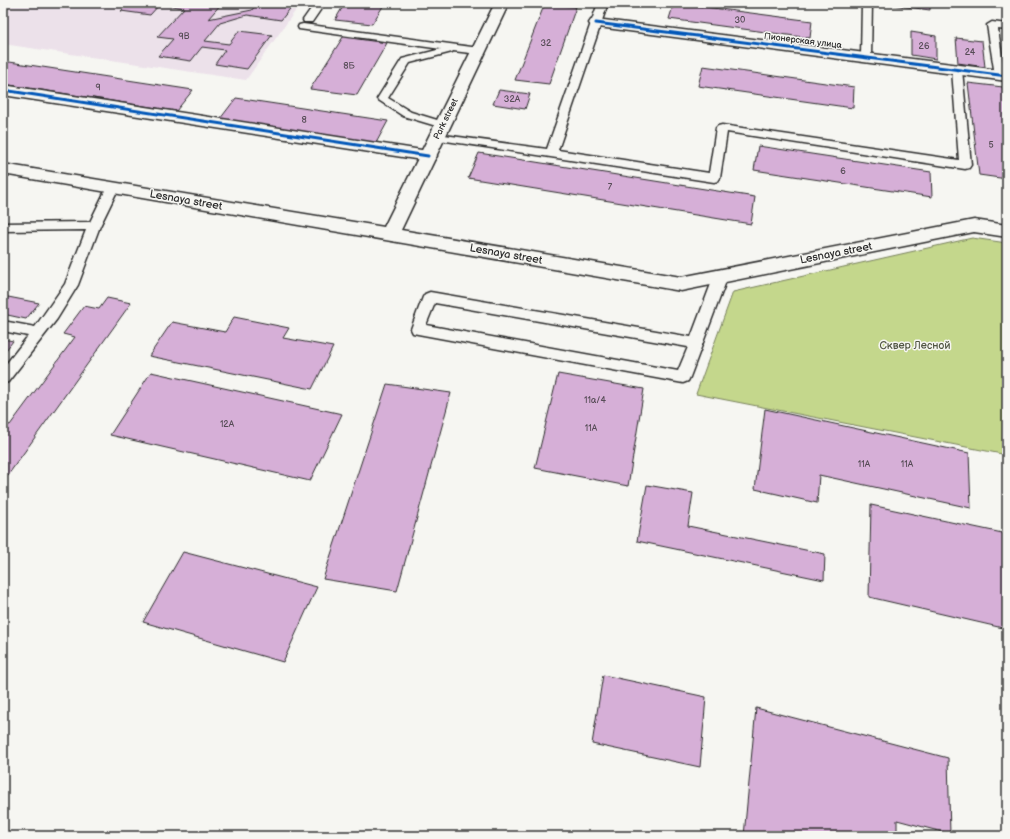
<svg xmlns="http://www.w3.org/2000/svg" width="1010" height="839" font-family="'Balsamiq Sans',sans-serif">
  <rect width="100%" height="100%" fill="#f6f6f2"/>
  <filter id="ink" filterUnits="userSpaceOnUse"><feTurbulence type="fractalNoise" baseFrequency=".025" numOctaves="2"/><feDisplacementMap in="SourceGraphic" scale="8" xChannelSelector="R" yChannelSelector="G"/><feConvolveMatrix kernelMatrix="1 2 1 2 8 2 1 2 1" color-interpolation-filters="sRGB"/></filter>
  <g filter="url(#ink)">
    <!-- built -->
    <path fill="#ece1ea" d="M 3,3 L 301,3 L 246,80 L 3,44 Z"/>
    <!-- green -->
    <path fill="#c4d78c" stroke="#78815c" d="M 972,238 L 1007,243 L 1007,455 L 696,394 L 733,292 Z"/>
    <!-- building -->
    <path fill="#d6afd7" stroke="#2b2b2b" d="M 129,3 L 222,3 L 208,19 L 252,10 L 257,3 L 293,5 L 281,20 L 247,15 L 220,23 L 205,41 L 229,44 L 239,31 L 272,35 L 247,69 L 215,64 L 225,50 L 202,47 L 191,61 L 158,56 L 173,39 L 157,37 L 184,8 L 160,4 L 150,15 L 121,11 Z
      M 345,3 L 385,3 L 372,24 L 335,20 Z
      M 545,3 L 576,7 L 549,84 L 515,80 Z
      M 674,3 L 812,21 L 810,38 L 669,19 Z
      M 892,3 L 930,3 L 930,10 L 892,5 Z
      M 911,32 L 936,36 L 936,59 L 911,55 Z
      M 343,37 L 387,43 L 357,95 L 310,89 Z
      M 956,38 L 982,41 L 985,67 L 958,63 Z
      M 3,61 L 193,90 L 176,111 L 3,84 Z
      M 703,66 L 854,87 L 853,108 L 698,86 Z
      M 968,83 L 1003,87 L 1007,115 L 1007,179 L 979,175 Z
      M 499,90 L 530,94 L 525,109 L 493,104 Z
      M 236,98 L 388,121 L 376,143 L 220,119 Z
      M 758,146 L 931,172 L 932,197 L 754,170 Z
      M 479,153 L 755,197 L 751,224 L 468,178 Z
      M 3,296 L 39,303 L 26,319 L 3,314 Z
      M 107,298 L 131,303 L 3,482 L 3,423 L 10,425 L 75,337 L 63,334 L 84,306 L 99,309 Z
      M 234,317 L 289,328 L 283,338 L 333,347 L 312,389 L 149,356 L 172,322 L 225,332 Z
      M 3,339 L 13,341 L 3,354 Z
      M 151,372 L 342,414 L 310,481 L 110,435 Z
      M 558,374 L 644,389 L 628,486 L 535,468 Z
      M 387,384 L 451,393 L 397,591 L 323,579 Z
      M 765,409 L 969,453 L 971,508 L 819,475 L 817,503 L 755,489 Z
      M 647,485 L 693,493 L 688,526 L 825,554 L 824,580 L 637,541 Z
      M 871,505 L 1007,534 L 1007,629 L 869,597 Z
      M 183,552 L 317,587 L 283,662 L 143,622 Z
      M 603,675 L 706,697 L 700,767 L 592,744 Z
      M 756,708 L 948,758 L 950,834 L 897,820 L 897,836 L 744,836 Z"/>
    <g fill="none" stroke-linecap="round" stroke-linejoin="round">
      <!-- lane casing -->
      <g stroke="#2b2b2b" stroke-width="3">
        <path id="lane" d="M 315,3 L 325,3 L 312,22 L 304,22 L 303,20 Z
          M 598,3 L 608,3 L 558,150 L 709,173 L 716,128 L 718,126 L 722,125 L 959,160 L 952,70 L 957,67 L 962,70 L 971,165 L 969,168 L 965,169 L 727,132 L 720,178 L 718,181 L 714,182 L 433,139 L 431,137 L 433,135 L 437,134 L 547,149 Z
          M 862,3 L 872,3 L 871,57 L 866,60 L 861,57 Z
          M 992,22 L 1007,24 L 1007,30 L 998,29 L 1005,75 L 1000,78 L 995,75 L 987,25 Z
          M 303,24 L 479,48 L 484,51 L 479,54 L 453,51 L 452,52 L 410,63 L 388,98 L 411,112 L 447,123 L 449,125 L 447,127 L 443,128 L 403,116 L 377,99 L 402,59 L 441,49 L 299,29 L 298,27 L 299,25 Z
          M 113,183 L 117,184 L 119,187 L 100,226 L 78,285 L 57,319 L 8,382 L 3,384 L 3,368 L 28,336 L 3,331 L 3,321 L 35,327 L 65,284 L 86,230 L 3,231 L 3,223 L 90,222 L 107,187 L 109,184 Z
          M 721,271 L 726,273 L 728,276 L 690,377 L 688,381 L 683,383 L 418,334 L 413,333 L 411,329 L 423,297 L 425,294 L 430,292 L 691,337 L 714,276 L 716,273 ZM 435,303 L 688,347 L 678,371 L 426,325 Z"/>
      </g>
      <!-- street casing -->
      <g stroke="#2b2b2b" stroke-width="3">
        <path id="street" d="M 596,19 L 1007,71 L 1007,81 L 591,26 L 589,23 L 591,20 Z
          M 3,85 L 428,151 L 434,152 L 437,156 L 434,160 L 428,161 L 3,95 Z"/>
      </g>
      <!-- secondary casing -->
      <g stroke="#2b2b2b" stroke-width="3">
        <path id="secondary" d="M 495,3 L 509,3 L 401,230 L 681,277 L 974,220 L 1007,225 L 1007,237 L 974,232 L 681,291 L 3,174 L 3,164 L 384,227 Z"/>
      </g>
      <!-- lane -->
      <use href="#lane" fill="#f6f6f2" fill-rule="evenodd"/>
      <!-- street -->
      <use href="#street" fill="#f6f6f2" fill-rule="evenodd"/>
      <!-- secondary -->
      <use href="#secondary" fill="#f6f6f2" fill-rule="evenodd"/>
      <!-- cycleway casing -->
      <g stroke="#f6f6f2" stroke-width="5">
        <path id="cycleway" d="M 596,23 L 1007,76
          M 3,90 L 428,156"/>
      </g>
      <!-- cycleway -->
      <use href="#cycleway" stroke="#0057b8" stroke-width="3"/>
    </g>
  </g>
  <g text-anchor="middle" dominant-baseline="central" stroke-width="3" stroke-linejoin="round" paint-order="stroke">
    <!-- number labels -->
    <g font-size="9" fill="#564c56">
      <text x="740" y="20">30</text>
      <text x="184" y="36">9В</text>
      <text x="546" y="43">32</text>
      <text x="924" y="46">26</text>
      <text x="970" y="52">24</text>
      <text x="349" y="66">8Б</text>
      <text x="98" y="87">9</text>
      <text x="512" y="99">32А</text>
      <text x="304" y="120">8</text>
      <text x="991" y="145">5</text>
      <text x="843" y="171">6</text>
      <text x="610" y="187">7</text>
      <text x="595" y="400">11а/4</text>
      <text x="227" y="424">12А</text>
      <text x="591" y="428">11А</text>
      <text x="864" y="464">11А</text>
      <text x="907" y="464">11А</text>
    </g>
    <!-- far-street labels -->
    <g font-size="9" fill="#2b2b2b" stroke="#f6f6f2">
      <text transform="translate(803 41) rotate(7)">Пионерская улица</text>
      <text transform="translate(446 119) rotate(-64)">Park street</text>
    </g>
    <!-- street labels -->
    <g font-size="11" fill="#2b2b2b" stroke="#f6f6f2">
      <text transform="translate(186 200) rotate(10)">Lesnaya street</text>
      <text transform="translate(836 253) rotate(-11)">Lesnaya street</text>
      <text transform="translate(506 254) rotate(10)">Lesnaya street</text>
    </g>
    <!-- park labels -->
    <g font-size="11" fill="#515643" stroke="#f6f6f2">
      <text x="915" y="345">Сквер Лесной</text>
    </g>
  </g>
  <!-- margin -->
  <rect width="1010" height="839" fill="none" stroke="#f6f6f2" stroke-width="16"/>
  <rect x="8" y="8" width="994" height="823" fill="none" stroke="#2b2b2b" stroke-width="1.5" filter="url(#ink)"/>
</svg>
